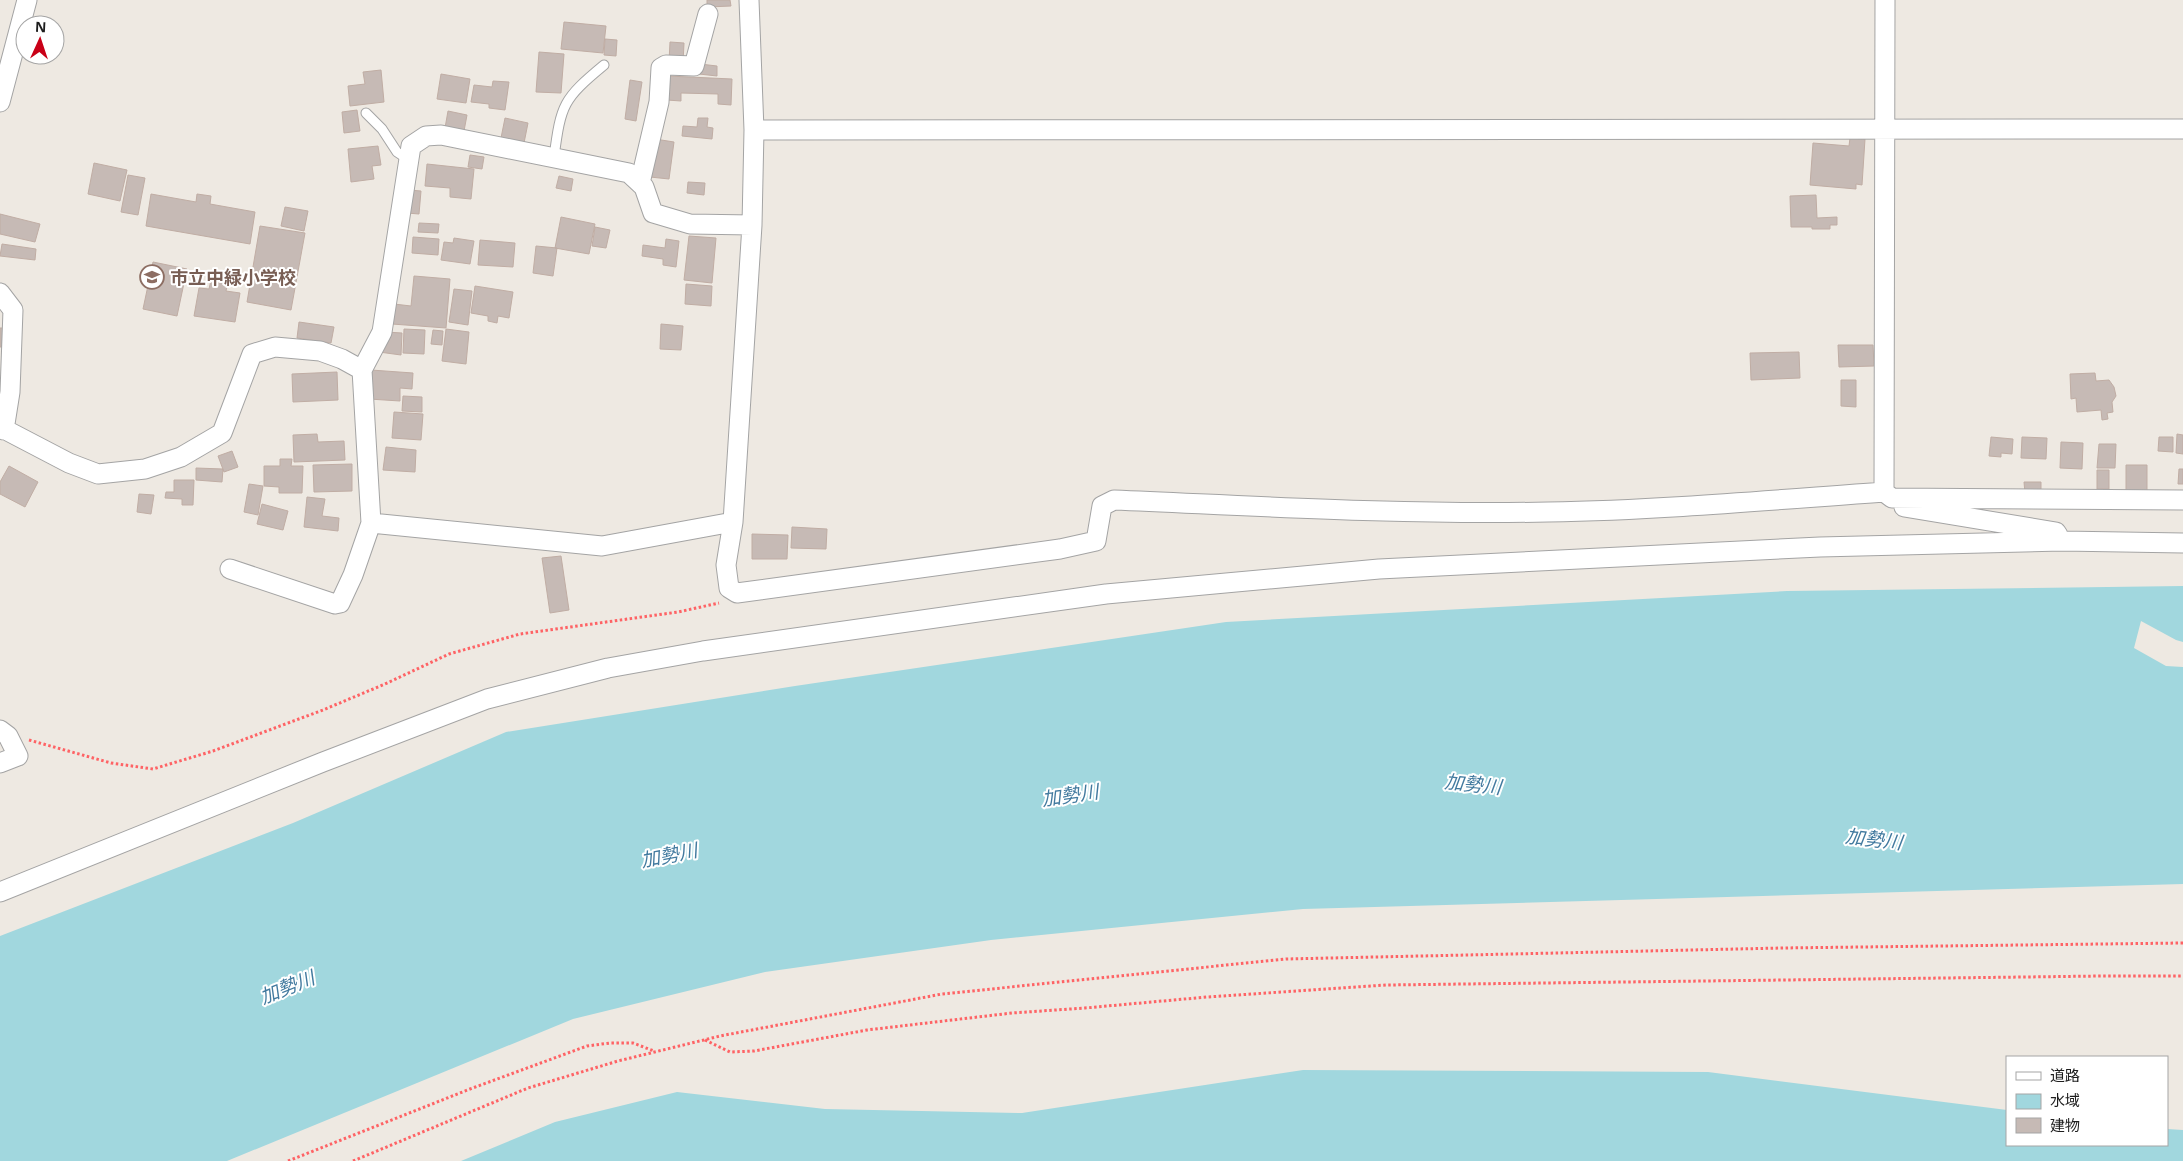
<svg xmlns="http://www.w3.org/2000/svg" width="2183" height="1161" font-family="'Noto Sans','Noto Sans JP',sans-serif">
  <rect width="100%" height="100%" fill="#eee9e2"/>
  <!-- water -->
  <path fill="#a1d7de" d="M 2183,586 L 2183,642 L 2176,640 L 2141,621 L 2134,648 L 2166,666 L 2183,667 L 2183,884 L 1303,909 L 991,940 L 765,972 L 573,1019 L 227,1161 L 0,1161 L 0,936 L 293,823 L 506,732 L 795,686 L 1226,622 L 1787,591 Z
    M 1303,1070 L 1708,1072 L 2007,1110 L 2007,1145 L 2167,1145 L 2167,1129 L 2183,1130 L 2183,1161 L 461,1161 L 555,1122 L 677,1092 L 825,1109 L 1022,1113 Z"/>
  <!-- building -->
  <path fill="#c6bab5" stroke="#c0ada4" d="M 707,0 L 730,0 L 731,6 L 707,7 Z
    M 564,22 L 606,26 L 603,53 L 561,49 Z
    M 605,39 L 617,40 L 616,56 L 604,55 Z
    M 670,42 L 684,43 L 683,63 L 669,62 Z
    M 539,52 L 564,54 L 561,93 L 536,92 Z
    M 700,64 L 717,66 L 717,76 L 699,74 Z
    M 381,70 L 384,102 L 350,106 L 348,86 L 365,84 L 363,72 Z
    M 441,74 L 470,79 L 466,103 L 437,99 Z
    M 668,76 L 732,79 L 731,105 L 718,104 L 718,94 L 681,93 L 681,101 L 667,100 Z
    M 630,80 L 642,82 L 636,121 L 625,119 Z
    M 493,81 L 509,82 L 505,110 L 489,108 L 489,104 L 471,102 L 474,85 L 492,87 Z
    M 357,110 L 360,131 L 344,133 L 342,112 Z
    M 448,111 L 467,115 L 464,131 L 445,128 Z
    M 505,118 L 528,123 L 524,143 L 501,138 Z
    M 698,118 L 708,118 L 707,127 L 713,128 L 712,139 L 682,136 L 683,126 L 697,127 Z
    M 1850,138 L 1865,139 L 1862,185 L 1856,184 L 1856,189 L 1810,185 L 1813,143 L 1849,146 Z
    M 655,139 L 674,142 L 669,179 L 650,177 Z
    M 378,146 L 381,165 L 372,166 L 374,179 L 351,182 L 348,149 Z
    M 470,155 L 484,157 L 482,169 L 468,167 Z
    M 94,163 L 127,170 L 120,201 L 88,194 Z
    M 427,164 L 474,169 L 471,199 L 450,197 L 450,188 L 425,186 Z
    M 128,175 L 145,178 L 138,215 L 121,212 Z
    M 559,176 L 573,179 L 571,191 L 556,188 Z
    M 688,182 L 705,183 L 704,195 L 687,193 Z
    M 409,190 L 421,191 L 419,214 L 407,213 Z
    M 151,194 L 196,202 L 197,194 L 211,196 L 210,204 L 255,212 L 250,244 L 146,226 Z
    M 1816,195 L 1817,218 L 1837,217 L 1837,225 L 1830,225 L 1830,229 L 1812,229 L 1812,227 L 1791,227 L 1790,196 Z
    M 285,207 L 308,211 L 304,231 L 281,226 Z
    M 0,214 L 40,224 L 35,242 L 0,234 Z
    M 561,217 L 595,224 L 589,254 L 555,248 Z
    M 419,223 L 439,224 L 438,233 L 418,232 Z
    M 260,226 L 305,233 L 291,310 L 247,302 Z
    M 595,227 L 610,230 L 606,248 L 592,246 Z
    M 689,236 L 716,238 L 712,283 L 684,280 Z
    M 413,237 L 439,239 L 438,255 L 412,253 Z
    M 454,238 L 474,241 L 470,264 L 441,260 L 444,242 L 453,243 Z
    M 666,239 L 679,241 L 676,267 L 663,265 L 663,259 L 642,256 L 643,245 L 665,248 Z
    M 480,240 L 515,243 L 513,267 L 478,265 Z
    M 2,244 L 36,249 L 35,260 L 0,256 Z
    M 536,246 L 557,248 L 553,276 L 533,273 Z
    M 153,262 L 187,269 L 177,316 L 143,309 Z
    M 414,276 L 450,279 L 446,328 L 392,324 L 394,304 L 411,306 Z
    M 211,280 L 228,282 L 226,291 L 240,293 L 235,322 L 194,316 L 199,288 L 209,289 Z
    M 686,284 L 712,286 L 711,306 L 685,304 Z
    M 475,286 L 513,292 L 509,318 L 498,316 L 497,323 L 488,321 L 488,316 L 471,313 Z
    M 454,289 L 472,291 L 468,325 L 449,322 Z
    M 299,322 L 334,327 L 331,343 L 297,338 Z
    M 661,324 L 683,326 L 681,350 L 660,349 Z
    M 0,328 L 3,328 L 2,347 L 0,347 Z
    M 404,329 L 425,330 L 424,354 L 403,353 Z
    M 446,329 L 469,332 L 466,364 L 442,361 Z
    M 433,330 L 443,331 L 442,345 L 431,344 Z
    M 386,332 L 402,333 L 401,355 L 379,352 Z
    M 1838,345 L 1873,345 L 1874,366 L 1839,367 Z
    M 1799,352 L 1800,378 L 1751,380 L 1750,353 Z
    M 371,370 L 413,373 L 412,389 L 400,388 L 400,401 L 369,399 Z
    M 337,372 L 338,400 L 293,402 L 292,374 Z
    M 2095,373 L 2096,381 L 2109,380 L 2114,387 L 2116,396 L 2112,402 L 2113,412 L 2107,413 L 2108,419 L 2102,420 L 2101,410 L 2077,412 L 2076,398 L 2071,399 L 2070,374 Z
    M 1841,380 L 1856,380 L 1856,407 L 1841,406 Z
    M 403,396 L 422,397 L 422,412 L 402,411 Z
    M 394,412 L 423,414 L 421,440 L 392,438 Z
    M 317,434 L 318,442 L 344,441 L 345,460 L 294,462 L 293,435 Z
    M 2177,434 L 2183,435 L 2183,454 L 2176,453 Z
    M 1991,437 L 2013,439 L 2012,454 L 2001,453 L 2001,457 L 1989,456 Z
    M 2022,437 L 2047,438 L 2046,459 L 2021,458 Z
    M 2159,437 L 2173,437 L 2173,452 L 2158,451 Z
    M 2061,442 L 2083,443 L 2082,469 L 2060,468 Z
    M 2099,444 L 2116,444 L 2115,468 L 2097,468 Z
    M 386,447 L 416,450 L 415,472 L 383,470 Z
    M 232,451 L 238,467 L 224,472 L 218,456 Z
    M 280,459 L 292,459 L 291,466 L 303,466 L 302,493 L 279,493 L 279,487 L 264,486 L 264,466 L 280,466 Z
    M 352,464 L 352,491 L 314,492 L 313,465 Z
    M 2126,465 L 2147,465 L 2147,493 L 2126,493 Z
    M 9,466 L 38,482 L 25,507 L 0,494 L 0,482 Z
    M 196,468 L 223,469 L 222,482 L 196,480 Z
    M 2179,469 L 2183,469 L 2183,484 L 2178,484 Z
    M 2097,470 L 2109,470 L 2109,489 L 2097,489 Z
    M 174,480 L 194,480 L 193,505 L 182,505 L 182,499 L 165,498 L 166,492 L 174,492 Z
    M 2024,482 L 2041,482 L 2041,493 L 2025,493 Z
    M 249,484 L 263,486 L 258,515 L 244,512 Z
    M 139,494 L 154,495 L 151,514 L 137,512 Z
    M 307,497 L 325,499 L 322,516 L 339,518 L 338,531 L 304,527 Z
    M 262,504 L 288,511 L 283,530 L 257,524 Z
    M 792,527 L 827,529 L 826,549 L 791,548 Z
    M 752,534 L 788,535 L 787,559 L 752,559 Z
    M 561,556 L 569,610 L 550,613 L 542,558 Z"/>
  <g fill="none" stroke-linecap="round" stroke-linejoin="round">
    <!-- service casing -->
    <g stroke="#a4a4a4" stroke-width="11">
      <path id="service" d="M 366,113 L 382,129 L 397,152 L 409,160
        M 554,157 C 561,104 563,99 604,65"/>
    </g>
    <!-- minor casing -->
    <g stroke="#a4a4a4" stroke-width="21">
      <path id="minor" d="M 749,0 L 754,130 L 752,225 L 733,522 L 726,565 L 729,588 L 737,593 L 1060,549 L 1096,541 L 1102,506 L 1114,500 C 1258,506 1403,515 1548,512 C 1660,510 1772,500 1884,492 L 1892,498 L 2183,500
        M 0,102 L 27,0
        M 754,130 L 2183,129
        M 640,183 L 659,102 L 661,68 L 666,65 L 694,66 L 708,14
        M 0,293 L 13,310 L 10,392 L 4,430
        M 0,427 L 69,463 L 98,474 L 145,469 L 181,457 L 222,433 L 252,354 L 275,347 L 320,351 L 342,359 L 362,370
        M 1884,492 L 1885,0
        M 1904,507 L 2056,532 L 2058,535
        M 733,522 L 602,546 L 371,523 L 362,370 L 382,332 L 411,146 L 426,136 L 441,135 L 629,173 L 644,187 L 653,213 L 690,224 L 752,225
        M 230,569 L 335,604 L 340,603 L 353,575 L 371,523
        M 0,730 L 8,736 L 18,756 L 0,763
        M 0,892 L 323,762 L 487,699 L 608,668 L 703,651 L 1106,594 L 1379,569 L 1820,547 L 2062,541 L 2183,543"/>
    </g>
    <!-- path -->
    <path stroke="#fe6365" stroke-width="3" stroke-dasharray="2.5 2.5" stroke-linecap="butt" d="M 29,740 L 111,763 L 153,769 L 213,751 L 323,710 L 385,684 L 449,654 L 520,634 L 678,612 L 719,603
      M 705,1040 L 730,1052 L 754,1051 L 867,1030 L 1012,1013 L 1085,1008 L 1207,997 L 1386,985 L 2103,976 L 2183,976
      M 288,1161 L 470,1089 L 587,1046 L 610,1043 L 633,1043 L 654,1051
      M 353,1161 L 528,1088 L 618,1061 L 720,1036 L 942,994 L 1286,959 L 1782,948 L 2183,943"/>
    <!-- service -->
    <use href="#service" stroke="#fff" stroke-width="9"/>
    <!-- minor -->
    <use href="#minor" stroke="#fff" stroke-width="19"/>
  </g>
  <!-- icons -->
  <defs>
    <g id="school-ring" transform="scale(1.25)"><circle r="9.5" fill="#fff" stroke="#8d6e63" stroke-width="1.5"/><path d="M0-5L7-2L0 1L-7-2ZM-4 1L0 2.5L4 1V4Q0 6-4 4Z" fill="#8d6e63"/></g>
  </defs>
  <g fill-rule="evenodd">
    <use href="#school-ring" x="152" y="277"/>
  </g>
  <g text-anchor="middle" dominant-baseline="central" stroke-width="4" stroke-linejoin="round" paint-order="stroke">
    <!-- education labels -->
    <g font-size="18" font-weight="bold" fill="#785e54" stroke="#fff" text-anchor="start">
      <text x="170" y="277">市立中緑小学校</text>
    </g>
    <!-- water labels -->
    <g font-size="19" font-style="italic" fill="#427a9f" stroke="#fff">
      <text transform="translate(1473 784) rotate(6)">加勢川</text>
      <text transform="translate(1070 795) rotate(-8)">加勢川</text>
      <text transform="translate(1874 839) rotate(7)">加勢川</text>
      <text transform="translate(669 855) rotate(-11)">加勢川</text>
      <text transform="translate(287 987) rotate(-22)">加勢川</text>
    </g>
  </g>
  <!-- legend -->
  <rect x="2006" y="1056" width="162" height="90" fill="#ffffff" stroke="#a5a5a5"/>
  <rect x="2016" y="1072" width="25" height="8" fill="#ffffff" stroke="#a5a5a5"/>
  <text x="2050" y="1081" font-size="15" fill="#1d1d1d">道路</text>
  <rect x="2016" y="1094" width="25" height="15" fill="#a1d7de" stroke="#a5a5a5"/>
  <text x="2050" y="1106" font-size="15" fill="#1d1d1d">水域</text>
  <rect x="2016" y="1118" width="25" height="15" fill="#c6bab5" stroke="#a5a5a5"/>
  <text x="2050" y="1131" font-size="15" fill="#1d1d1d">建物</text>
  <!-- north arrow -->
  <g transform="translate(40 40) rotate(3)"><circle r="24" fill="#ffffff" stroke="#a5a5a5"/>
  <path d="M0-4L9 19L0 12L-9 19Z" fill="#c90017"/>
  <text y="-8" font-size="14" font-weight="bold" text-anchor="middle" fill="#1d1d1d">N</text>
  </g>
</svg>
